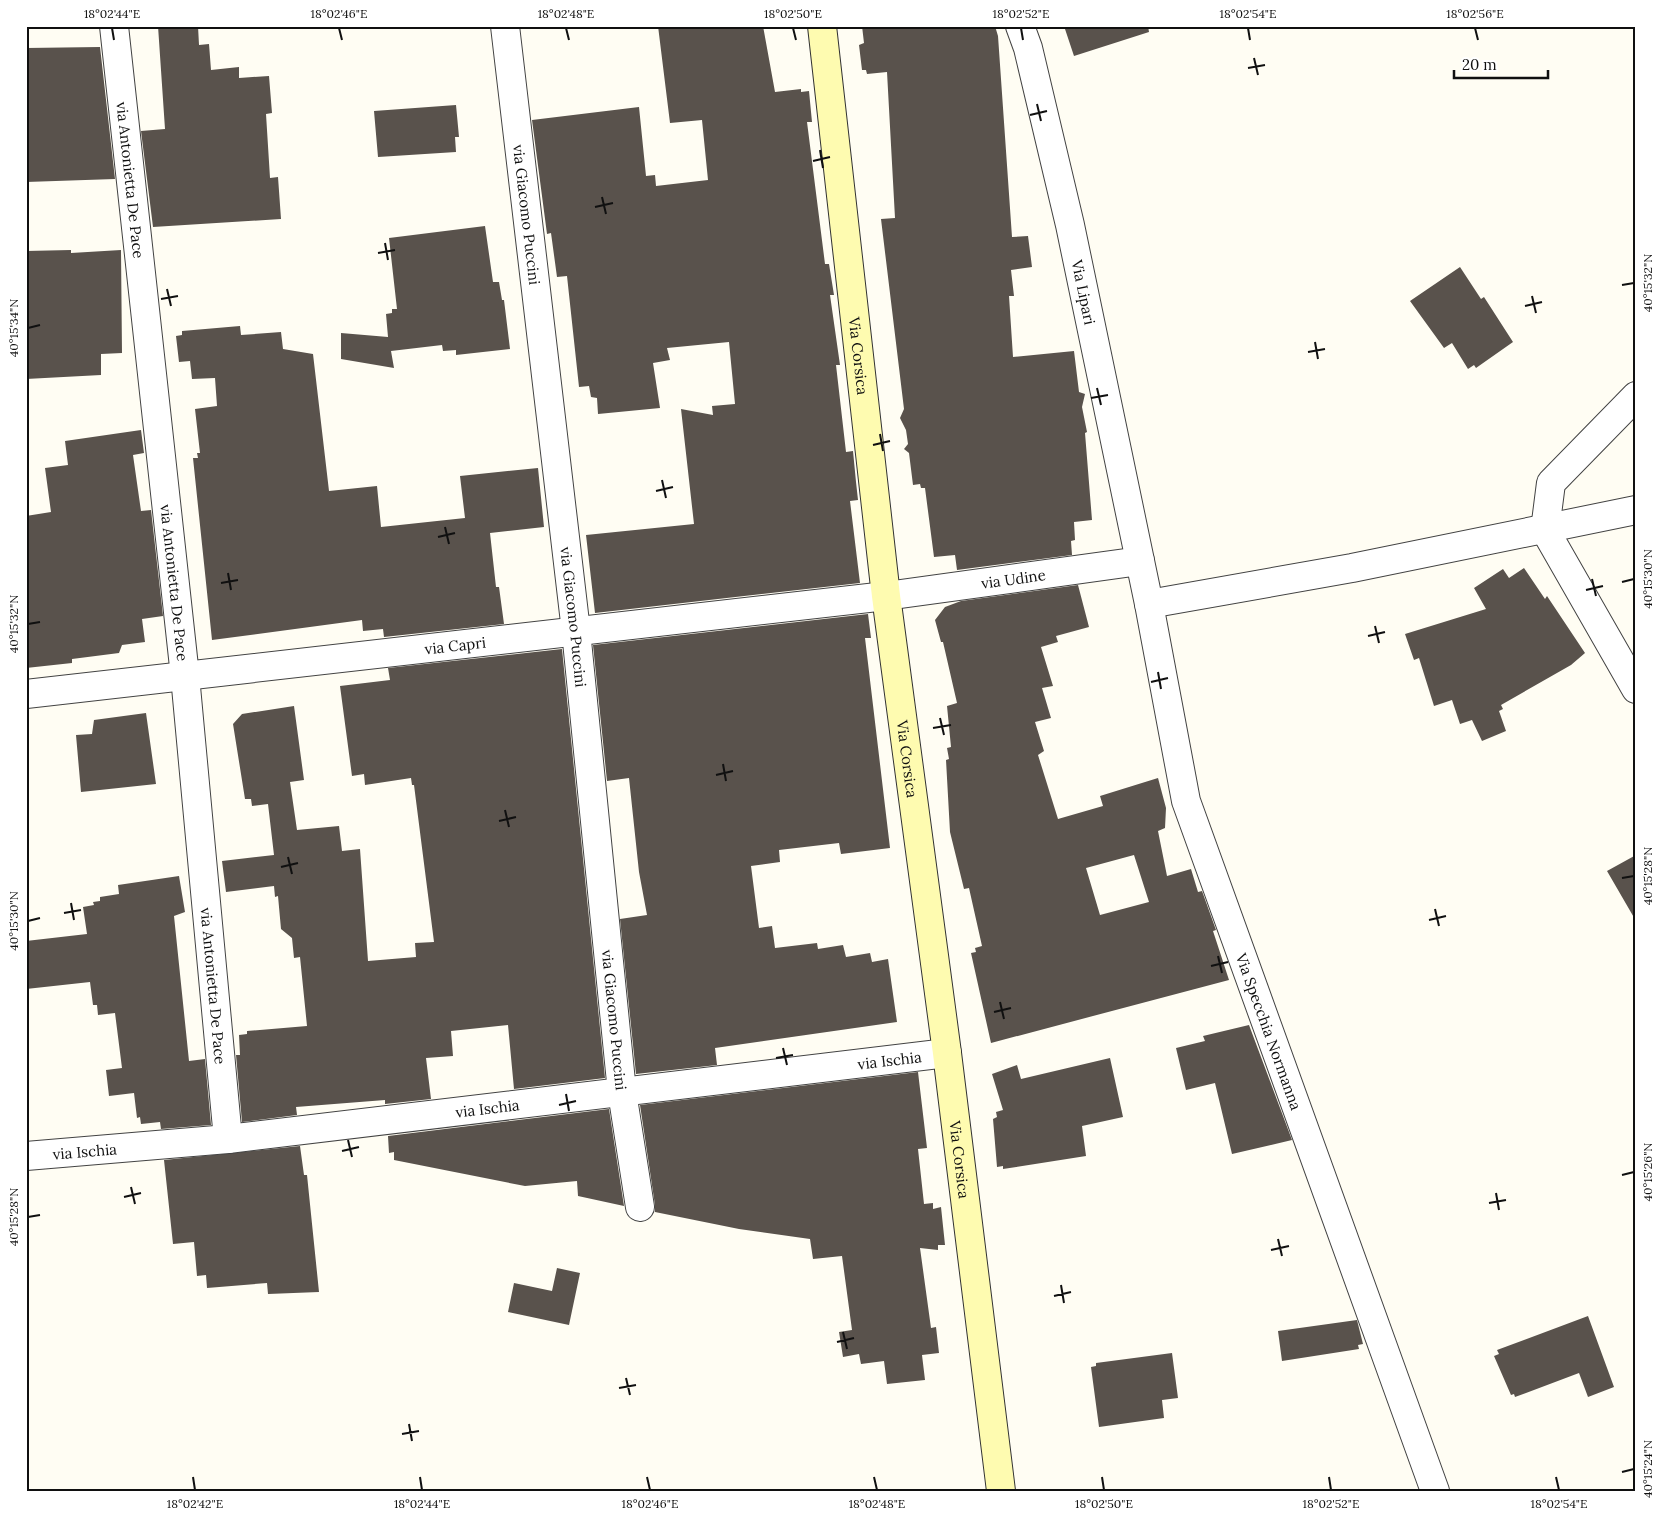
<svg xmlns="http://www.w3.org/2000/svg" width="1662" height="1517" font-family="Lora,serif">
  <rect width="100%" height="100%" fill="#fffdf3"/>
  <!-- building -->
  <path fill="#59524c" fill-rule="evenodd" d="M 158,26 L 198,26 L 199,45 L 209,44 L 211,70 L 239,67 L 239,78 L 269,76 L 272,113 L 266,114 L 270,178 L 278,177 L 281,219 L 153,227 L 141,131 L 165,129 Z
    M 658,26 L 763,26 L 775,92 L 801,89 L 801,92 L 809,91 L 812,122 L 807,122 L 825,264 L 829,264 L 834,295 L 830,295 L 840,365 L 836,365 L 846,452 L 853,451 L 856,482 L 858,500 L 850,501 L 860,583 L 595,613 L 586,535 L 694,524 L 681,409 L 713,415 L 712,406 L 735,404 L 729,342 L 667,348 L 670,360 L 653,363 L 660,408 L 598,414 L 597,398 L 591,397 L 589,386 L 579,387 L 567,276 L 557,277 L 551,233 L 547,234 L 532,120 L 639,107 L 646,176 L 655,175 L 656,186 L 708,180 L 702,120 L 670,123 Z
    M 862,26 L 995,26 L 998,36 L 1012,237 L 1028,236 L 1032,267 L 1011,270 L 1014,296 L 1009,296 L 1013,357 L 1074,351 L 1079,392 L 1085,394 L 1082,407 L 1087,432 L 1085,433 L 1092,520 L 1074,522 L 1075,540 L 1071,541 L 1072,555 L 957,570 L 955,555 L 934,557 L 925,488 L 921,488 L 920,484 L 913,485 L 909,453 L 904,449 L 908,444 L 906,430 L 900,418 L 904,409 L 881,219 L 895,218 L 887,72 L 867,74 L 866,70 L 862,70 L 859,45 L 864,43 Z
    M 1064,26 L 1148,26 L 1149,32 L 1074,56 Z
    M 100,47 L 115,179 L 26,182 L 26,48 Z
    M 456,105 L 459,137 L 455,137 L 456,152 L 378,157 L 374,111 Z
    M 485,226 L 493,282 L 499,282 L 502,300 L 504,300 L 510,349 L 456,355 L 456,350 L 443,351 L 442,345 L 391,351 L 394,368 L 341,359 L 341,333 L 388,337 L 386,314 L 392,313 L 392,309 L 397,309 L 389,238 Z
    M 71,250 L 71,253 L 121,250 L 122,353 L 101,354 L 101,375 L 26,379 L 26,251 Z
    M 1460,267 L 1481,299 L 1484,297 L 1513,342 L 1476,368 L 1474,365 L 1468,369 L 1452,343 L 1444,348 L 1410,301 Z
    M 240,326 L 241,335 L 281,332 L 283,349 L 313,354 L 329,491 L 377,486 L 381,527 L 465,518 L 460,476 L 538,468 L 544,527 L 490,533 L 496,587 L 499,587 L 504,624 L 384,637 L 383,629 L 363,631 L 362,620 L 212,640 L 193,458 L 198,458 L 197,453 L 200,453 L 195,409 L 217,406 L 215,378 L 192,379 L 190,361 L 179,362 L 176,336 L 182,335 L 182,331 Z
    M 141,430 L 144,453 L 133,455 L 141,511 L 151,510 L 163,616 L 142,619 L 145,642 L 122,645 L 119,653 L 72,659 L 72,663 L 26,668 L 26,516 L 51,512 L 45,468 L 68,465 L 65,441 Z
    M 1524,568 L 1545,599 L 1547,596 L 1585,653 L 1571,665 L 1501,705 L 1503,709 L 1499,711 L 1506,731 L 1482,741 L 1472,720 L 1460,724 L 1452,700 L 1434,706 L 1419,658 L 1414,660 L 1405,634 L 1486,609 L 1474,588 L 1503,569 L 1509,578 Z
    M 1078,585 L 1089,627 L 1056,636 L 1058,642 L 1041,647 L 1053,686 L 1042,688 L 1051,718 L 1035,722 L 1044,751 L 1038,755 L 1058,819 L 1103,806 L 1100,796 L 1158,778 L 1166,808 L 1165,828 L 1158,831 L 1167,876 L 1191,869 L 1198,892 L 1202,891 L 1216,930 L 1213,931 L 1229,980 L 991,1043 L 971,953 L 976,952 L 975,948 L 982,946 L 969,888 L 964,889 L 950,832 L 946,760 L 949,759 L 947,748 L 951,747 L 947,706 L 957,703 L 943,642 L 941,642 L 935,620 L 945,607 L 961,601 ZM 1134,855 L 1149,902 L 1100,915 L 1086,868 Z
    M 868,614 L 871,638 L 865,638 L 890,848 L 841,854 L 839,843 L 779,850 L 780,862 L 751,866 L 759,928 L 772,926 L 775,948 L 817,943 L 818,949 L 843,945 L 846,957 L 870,953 L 872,962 L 888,959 L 897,1022 L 715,1048 L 717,1065 L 636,1074 L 620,919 L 647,915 L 639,872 L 629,778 L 607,781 L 593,645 Z
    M 562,649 L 605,1078 L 514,1089 L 508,1025 L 451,1031 L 453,1056 L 426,1058 L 431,1099 L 385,1104 L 385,1100 L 296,1107 L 297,1115 L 242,1122 L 236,1055 L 240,1055 L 239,1035 L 247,1034 L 247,1031 L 307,1026 L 300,957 L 294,958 L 292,938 L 281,929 L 278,896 L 275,897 L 274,886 L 226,892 L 222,861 L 274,855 L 268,804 L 252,806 L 251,799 L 245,799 L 233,724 L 242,714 L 294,706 L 304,780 L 290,782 L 297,830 L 339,826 L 342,851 L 360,849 L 368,961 L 416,957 L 415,943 L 434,942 L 414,785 L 412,785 L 411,778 L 365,785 L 364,774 L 352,776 L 340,686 L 390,680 L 388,668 Z
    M 146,713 L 156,784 L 81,792 L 76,735 L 92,734 L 94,720 Z
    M 1636,855 L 1636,921 L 1607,871 Z
    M 179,876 L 185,912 L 174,916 L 189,1061 L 205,1059 L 211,1125 L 161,1129 L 160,1122 L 141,1124 L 140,1117 L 137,1118 L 134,1093 L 109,1096 L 106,1070 L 122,1068 L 115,1013 L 98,1015 L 97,1005 L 93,1005 L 90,982 L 26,989 L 26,941 L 87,934 L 83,907 L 94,905 L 93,902 L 100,901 L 100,897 L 119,894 L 118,885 Z
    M 1249,1025 L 1292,1140 L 1232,1154 L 1215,1083 L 1186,1090 L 1176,1048 L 1205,1041 L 1203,1036 Z
    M 1110,1058 L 1123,1117 L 1082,1126 L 1086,1156 L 1003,1169 L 1003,1166 L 997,1167 L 993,1119 L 997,1117 L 996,1112 L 1003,1110 L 992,1074 L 1017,1065 L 1021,1079 Z
    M 918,1072 L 927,1148 L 918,1149 L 924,1204 L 933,1203 L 933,1209 L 941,1207 L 945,1245 L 938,1245 L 938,1250 L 920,1248 L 931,1328 L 936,1327 L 939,1353 L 922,1355 L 925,1380 L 887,1384 L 884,1361 L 861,1364 L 859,1354 L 843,1357 L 839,1332 L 852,1330 L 842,1256 L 813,1259 L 810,1239 L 739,1229 L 655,1212 L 655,1205 L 640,1105 Z
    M 609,1109 L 624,1206 L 578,1196 L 577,1181 L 525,1186 L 394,1160 L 394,1152 L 389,1153 L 388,1136 Z
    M 300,1146 L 304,1175 L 307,1175 L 319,1292 L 268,1294 L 267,1283 L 207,1288 L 206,1275 L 197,1276 L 194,1242 L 173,1244 L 164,1160 Z
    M 557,1268 L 580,1273 L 569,1325 L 508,1312 L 514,1283 L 552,1291 Z
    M 1588,1316 L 1614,1387 L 1588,1397 L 1579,1373 L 1515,1397 L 1514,1394 L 1511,1395 L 1494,1356 L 1499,1354 L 1497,1350 Z
    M 1357,1320 L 1363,1344 L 1358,1345 L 1359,1349 L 1282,1361 L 1278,1331 Z
    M 1172,1353 L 1178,1398 L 1162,1400 L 1164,1418 L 1099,1427 L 1091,1367 L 1096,1366 L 1096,1363 Z"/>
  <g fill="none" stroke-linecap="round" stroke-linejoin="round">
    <!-- minor casing -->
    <g stroke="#434343" stroke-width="30">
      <g id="minor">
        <path id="s1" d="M 114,26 L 185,676 L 228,1139"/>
        <path id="s2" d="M 505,26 L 576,631 L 622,1092 L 640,1207"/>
        <path id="s3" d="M 1020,26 L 1028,48 L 1070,225 L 1149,604 L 1186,801 L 1435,1491"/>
        <path d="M 1636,396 L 1551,483 L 1545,530 L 1636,689"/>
        <path d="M 1149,604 L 1352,568 L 1636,510"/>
        <path id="s4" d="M 26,694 L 886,596 L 1140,561"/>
        <path id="s5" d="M 26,1156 L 228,1139 L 947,1053"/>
      </g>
    </g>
    <!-- secondary casing -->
    <g stroke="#323232" stroke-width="30">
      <g id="secondary">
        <path id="s6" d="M 822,26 L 886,596 L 947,1053 L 1001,1491"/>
      </g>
    </g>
    <!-- minor -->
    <use href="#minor" stroke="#fff" stroke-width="28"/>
    <!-- secondary -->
    <use href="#secondary" stroke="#fefbb0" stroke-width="28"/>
  </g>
  <!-- ticks -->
  <path fill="none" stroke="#101010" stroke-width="2" d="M 112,28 L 114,40M 339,28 L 342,40M 566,28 L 569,40M 793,28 L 796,40M 1021,28 L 1023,40M 1248,28 L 1250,40M 1475,28 L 1478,40M 1254,58 L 1258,75M 1248,68 L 1265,65M 1037,104 L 1041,121M 1030,115 L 1047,111M 820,150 L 823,168M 813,161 L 830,157M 602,197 L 606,214M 595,207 L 613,203M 385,243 L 388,260M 378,253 L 395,250M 1622,285 L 1634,283M 167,289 L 171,306M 1532,296 L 1536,313M 161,299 L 178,296M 1525,306 L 1542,302M 28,328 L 40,325M 1315,342 L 1318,359M 1308,352 L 1325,349M 1097,388 L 1101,405M 1091,398 L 1108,395M 880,434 L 883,451M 873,445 L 890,441M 662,480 L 666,498M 656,491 L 673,487M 445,527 L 449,544M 438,537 L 455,533M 228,573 L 231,590M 1592,579 L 1596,596M 1622,582 L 1634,579M 221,583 L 238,580M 1586,590 L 1603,586M 28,624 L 40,622M 1375,626 L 1379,643M 1368,636 L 1385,632M 1158,672 L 1161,689M 1151,682 L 1168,678M 940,718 L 944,735M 933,728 L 951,725M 723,764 L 726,781M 716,775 L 733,771M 505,810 L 509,827M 499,821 L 516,817M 288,857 L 292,874M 281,867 L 298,863M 1622,878 L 1634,876M 71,903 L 74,920M 1435,909 L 1439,926M 64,913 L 81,910M 1429,920 L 1446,916M 28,921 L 40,918M 1218,956 L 1222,973M 1211,966 L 1228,962M 1000,1002 L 1004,1019M 994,1012 L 1011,1008M 783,1048 L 787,1065M 776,1058 L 793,1055M 566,1094 L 569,1111M 559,1105 L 576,1101M 348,1140 L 352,1157M 342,1151 L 359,1147M 1622,1175 L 1634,1172M 131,1187 L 135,1204M 1496,1193 L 1499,1210M 124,1197 L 141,1193M 1489,1203 L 1506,1200M 28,1217 L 40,1215M 1278,1239 L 1282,1256M 1271,1250 L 1289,1246M 1061,1285 L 1064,1303M 1054,1296 L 1071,1292M 843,1332 L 847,1349M 837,1342 L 854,1338M 626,1378 L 630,1395M 619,1388 L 636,1385M 409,1424 L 412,1441M 402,1434 L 419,1431M 1622,1472 L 1634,1469M 193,1477 L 195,1490M 420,1477 L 422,1490M 647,1477 L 650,1490M 874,1477 L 877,1490M 1102,1477 L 1104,1490M 1329,1477 L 1331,1490M 1556,1477 L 1559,1490"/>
  <g text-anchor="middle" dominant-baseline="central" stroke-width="5" stroke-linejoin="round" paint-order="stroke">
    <!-- street labels -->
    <g font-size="15" fill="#101010" stroke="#fff">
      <text stroke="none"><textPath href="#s1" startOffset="155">via Antonietta De Pace</textPath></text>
      <text stroke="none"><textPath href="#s2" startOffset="190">via Giacomo Puccini</textPath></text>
      <text stroke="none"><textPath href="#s3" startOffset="274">Via Lipari</textPath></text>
      <text stroke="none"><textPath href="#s6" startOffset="332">Via Corsica</textPath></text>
      <text stroke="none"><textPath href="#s4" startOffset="994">via Udine</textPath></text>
      <text stroke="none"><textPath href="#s1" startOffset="560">via Antonietta De Pace</textPath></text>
      <text stroke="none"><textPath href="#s2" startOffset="595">via Giacomo Puccini</textPath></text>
      <text stroke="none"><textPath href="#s4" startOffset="432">via Capri</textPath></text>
      <text stroke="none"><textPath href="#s6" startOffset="738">Via Corsica</textPath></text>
      <text stroke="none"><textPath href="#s1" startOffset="965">via Antonietta De Pace</textPath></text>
      <text stroke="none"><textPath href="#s2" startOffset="1000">via Giacomo Puccini</textPath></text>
      <text stroke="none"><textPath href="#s3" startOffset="1038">Via Specchia Normanna</textPath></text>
      <text stroke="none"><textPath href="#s5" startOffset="869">via Ischia</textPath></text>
      <text stroke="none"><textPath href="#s5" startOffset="464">via Ischia</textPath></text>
      <text stroke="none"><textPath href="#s5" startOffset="59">via Ischia</textPath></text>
      <text stroke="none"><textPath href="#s6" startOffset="1142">Via Corsica</textPath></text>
    </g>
  </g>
  <!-- border -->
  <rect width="1662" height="1517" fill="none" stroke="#ffffff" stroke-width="55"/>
  <!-- scale -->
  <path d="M1454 70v8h94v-8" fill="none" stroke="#101010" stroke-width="2.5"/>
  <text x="1462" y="70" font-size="15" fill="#101010" stroke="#ffffff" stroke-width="4" paint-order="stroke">20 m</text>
  <rect x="28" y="28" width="1606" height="1462" fill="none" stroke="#101010" stroke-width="2"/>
  <g font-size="12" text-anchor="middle" fill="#101010">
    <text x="112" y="18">18°02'44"E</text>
    <text x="339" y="18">18°02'46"E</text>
    <text x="566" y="18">18°02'48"E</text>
    <text x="793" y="18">18°02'50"E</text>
    <text x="1021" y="18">18°02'52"E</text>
    <text x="1248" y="18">18°02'54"E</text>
    <text x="1475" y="18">18°02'56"E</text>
    <text transform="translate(1648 283) rotate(-90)" y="4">40°15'32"N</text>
    <text transform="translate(14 328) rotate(-90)" y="4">40°15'34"N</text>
    <text transform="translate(1648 579) rotate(-90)" y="4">40°15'30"N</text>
    <text transform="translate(14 624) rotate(-90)" y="4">40°15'32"N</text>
    <text transform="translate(1648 876) rotate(-90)" y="4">40°15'28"N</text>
    <text transform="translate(14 921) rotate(-90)" y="4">40°15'30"N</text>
    <text transform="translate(1648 1172) rotate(-90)" y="4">40°15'26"N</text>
    <text transform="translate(14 1217) rotate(-90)" y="4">40°15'28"N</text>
    <text transform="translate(1648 1469) rotate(-90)" y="4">40°15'24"N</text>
    <text x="195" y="1508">18°02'42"E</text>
    <text x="422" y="1508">18°02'44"E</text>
    <text x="650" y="1508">18°02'46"E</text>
    <text x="877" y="1508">18°02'48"E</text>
    <text x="1104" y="1508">18°02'50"E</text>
    <text x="1331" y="1508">18°02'52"E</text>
    <text x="1559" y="1508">18°02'54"E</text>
  </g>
</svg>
